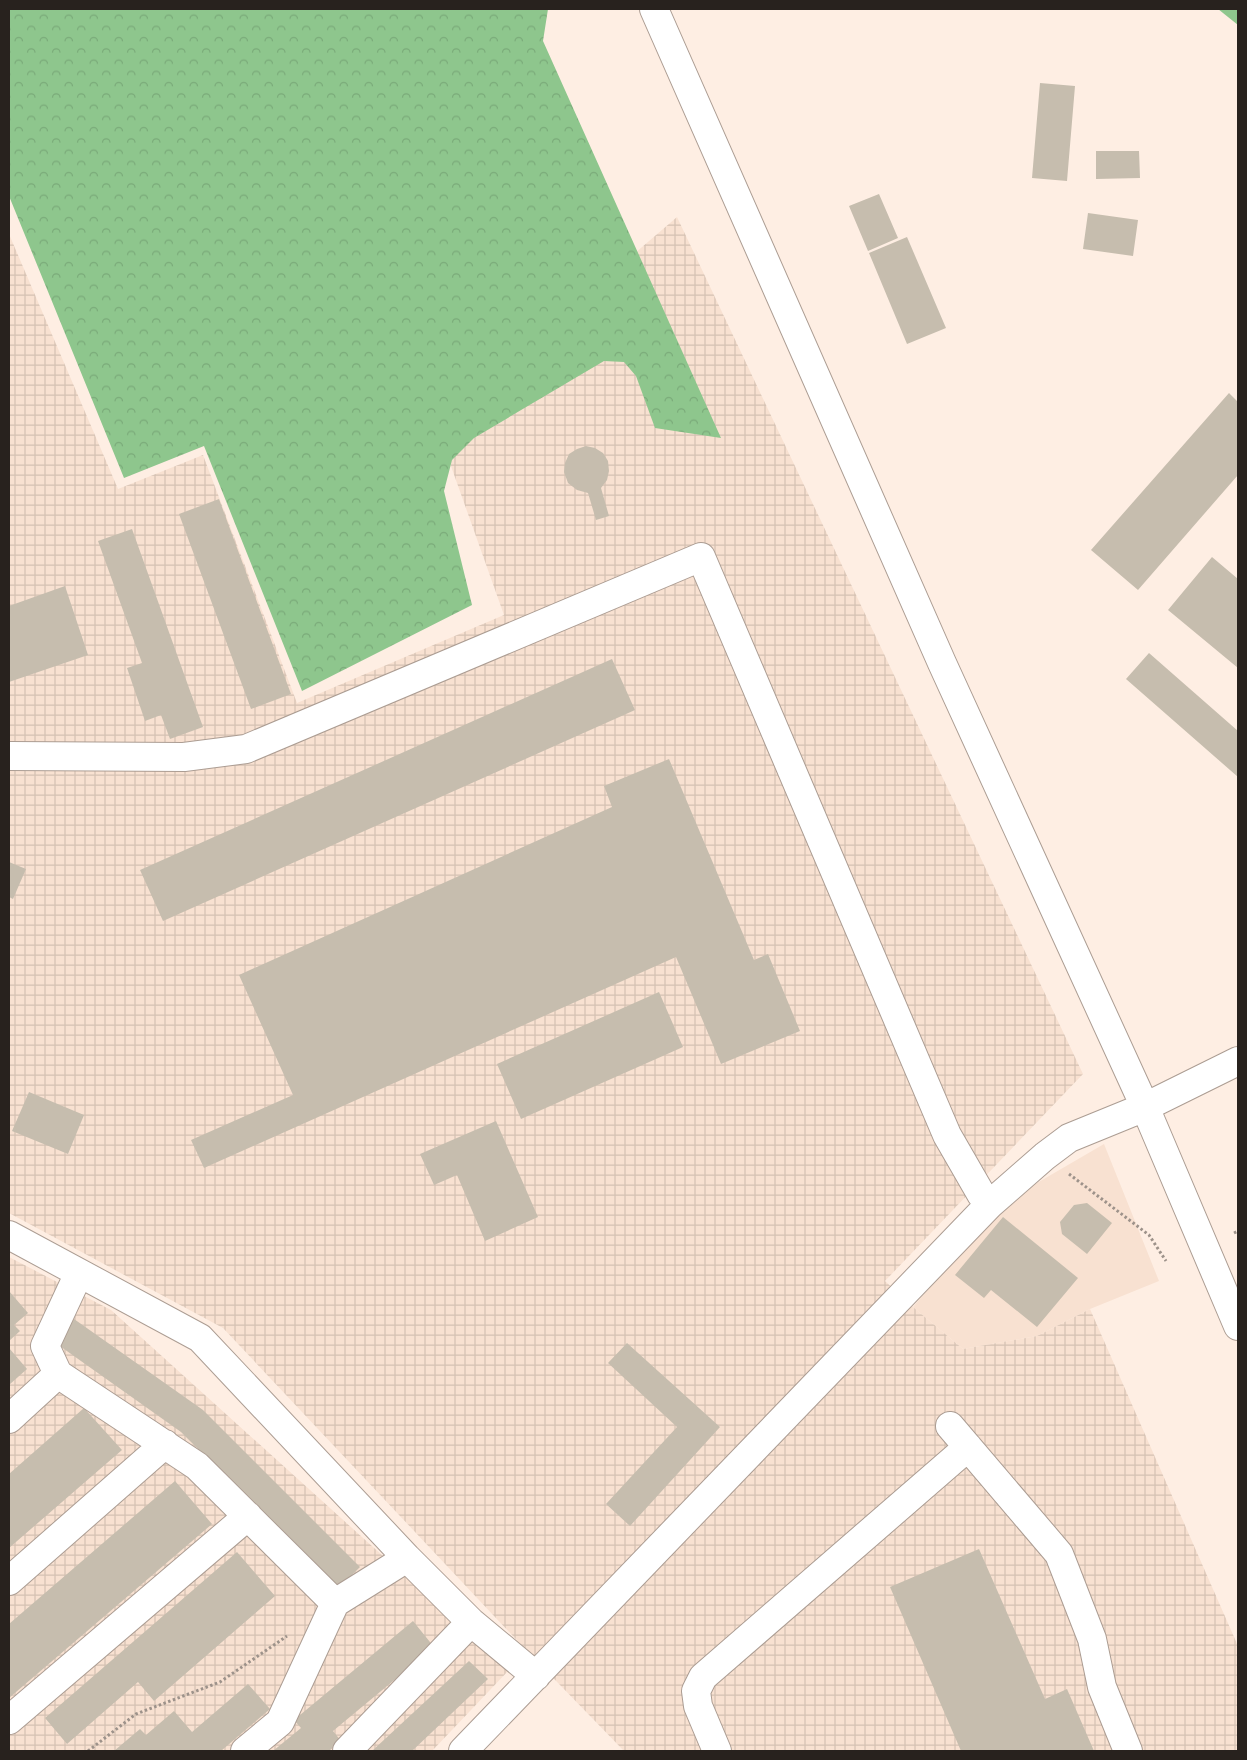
<svg xmlns="http://www.w3.org/2000/svg" width="1247" height="1760" font-family="Lato,sans-serif">
  <defs>
    <pattern id="industrial-grid" width="8" height="8" patternUnits="userSpaceOnUse" patternTransform="scale(1.25)"><rect width="8" height="8" fill="#f8e1d1"/><path d="M0 4h8M4 0v8" fill="none" stroke="#d5c1b3"/></pattern>
    <pattern id="forest-crowns" width="20" height="18" patternUnits="userSpaceOnUse" patternTransform="scale(1.25)"><rect width="20" height="18" fill="#8ec68d"/><path d="M2 6a3 3 0 1 1 6 0M12 15a3 3 0 1 1 6 0" fill="none" stroke="#7aaa79"/></pattern>
  </defs>
  <rect width="100%" height="100%" fill="#feeee3"/>
  <!-- built -->
  <path fill="#f8e1d1" d="M 1104,1144 L 1159,1281 L 1090,1309 L 1037,1336 L 963,1349 L 913,1307 L 1001,1204 Z"/>
  <!-- industrial -->
  <path fill="url(#industrial-grid)" d="M 677,217 L 1083,1074 L 885,1281 L 913,1307 L 963,1349 L 1037,1336 L 1090,1309 L 1238,1646 L 1238,1751 L 624,1751 L 528,1652 L 223,1328 L 9,1213 L 9,234 L 118,489 L 203,455 L 297,703 L 504,615 L 436,424 Z
    M 9,1257 L 111,1310 L 509,1670 L 432,1751 L 9,1751 Z"/>
  <!-- forest -->
  <path fill="url(#forest-crowns)" d="M 9,9 L 548,9 L 543,41 L 721,438 L 655,428 L 636,376 L 624,362 L 604,361 L 474,438 L 452,460 L 444,491 L 472,605 L 302,691 L 204,446 L 124,478 L 9,196 Z
    M 1218,9 L 1238,9 L 1238,25 Z"/>
  <!-- building -->
  <path fill="#c6bdae" d="M 1040,83 L 1075,86 L 1067,181 L 1032,178 Z
    M 1096,151 L 1139,151 L 1140,178 L 1096,179 Z
    M 879,194 L 898,238 L 868,251 L 849,206 Z
    M 1088,213 L 1138,220 L 1133,256 L 1083,249 Z
    M 907,237 L 946,328 L 907,344 L 869,253 Z
    M 1229,393 L 1238,402 L 1238,475 L 1138,590 L 1091,550 Z
    M 586,446 L 595,448 L 603,453 L 608,461 L 609,471 L 607,480 L 601,488 L 609,516 L 596,520 L 588,493 L 577,490 L 568,483 L 564,472 L 565,463 L 569,454 L 577,449 Z
    M 219,499 L 291,694 L 251,709 L 179,514 Z
    M 132,529 L 203,727 L 170,739 L 161,715 L 145,721 L 127,668 L 142,663 L 98,541 Z
    M 1212,557 L 1238,579 L 1238,668 L 1168,610 Z
    M 65,586 L 88,655 L 9,682 L 9,606 Z
    M 1149,653 L 1238,731 L 1238,777 L 1126,679 Z
    M 612,659 L 635,710 L 163,921 L 140,870 Z
    M 669,759 L 754,960 L 768,954 L 800,1031 L 721,1064 L 676,957 L 204,1168 L 191,1140 L 293,1095 L 239,975 L 612,807 L 604,786 Z
    M 9,862 L 26,869 L 13,899 L 9,897 Z
    M 659,992 L 683,1047 L 521,1119 L 497,1064 Z
    M 29,1092 L 84,1115 L 68,1154 L 12,1131 Z
    M 496,1121 L 538,1217 L 485,1241 L 457,1175 L 434,1185 L 420,1154 Z
    M 1087,1203 L 1112,1223 L 1087,1254 L 1062,1234 L 1060,1222 L 1074,1205 Z
    M 1003,1217 L 1078,1278 L 1037,1327 L 991,1290 L 984,1298 L 955,1275 Z
    M 9,1291 L 28,1313 L 14,1325 L 20,1331 L 9,1341 Z
    M 74,1319 L 203,1410 L 360,1567 L 338,1589 L 181,1432 L 57,1344 Z
    M 627,1343 L 720,1427 L 630,1526 L 606,1504 L 677,1427 L 608,1363 Z
    M 9,1348 L 27,1369 L 9,1385 Z
    M 84,1408 L 122,1450 L 9,1548 L 9,1474 Z
    M 175,1481 L 212,1524 L 9,1698 L 9,1624 Z
    M 979,1549 L 1045,1699 L 1067,1689 L 1094,1751 L 961,1751 L 890,1587 Z
    M 237,1552 L 275,1596 L 154,1701 L 138,1682 L 67,1744 L 45,1718 Z
    M 413,1621 L 434,1647 L 333,1731 L 341,1741 L 329,1751 L 273,1751 L 301,1728 L 294,1720 Z
    M 469,1661 L 488,1679 L 412,1751 L 372,1751 Z
    M 248,1684 L 270,1709 L 221,1751 L 114,1751 L 140,1729 L 146,1735 L 174,1711 L 192,1732 Z"/>
  <g fill="none" stroke-linecap="round" stroke-linejoin="round">
    <!-- minor casing -->
    <g stroke="#ac9d93" stroke-width="30">
      <path id="minor" d="M 654,9 L 942,663 L 1145,1107 L 1238,1326
        M 9,756 L 184,757 L 246,749 L 701,557 L 947,1135 L 981,1194 L 989,1205
        M 9,1235 L 200,1338 L 407,1558 L 471,1622 L 536,1676
        M 58,1374 L 197,1466 L 335,1603
        M 9,1419 L 58,1374 L 45,1346 L 79,1273
        M 950,1426 L 1059,1554 L 1092,1639 L 1102,1687 L 1128,1751
        M 9,1581 L 165,1444
        M 9,1720 L 248,1516
        M 245,1751 L 280,1722 L 335,1603 L 407,1558
        M 347,1751 L 471,1622
        M 463,1751 L 989,1205 L 1045,1156 L 1069,1138 L 1145,1107 L 1238,1061
        M 717,1751 L 698,1706 L 696,1691 L 703,1677 L 968,1447"/>
    </g>
    <!-- path -->
    <path stroke="#9d928a" stroke-width="3" stroke-dasharray="2.5 2.5" stroke-linecap="butt" d="M 1069,1174 L 1149,1235 L 1166,1261
      M 1234,1233 L 1238,1231
      M 88,1751 L 136,1714 L 220,1682 L 287,1636"/>
    <!-- minor -->
    <use href="#minor" stroke="#fff" stroke-width="28"/>
  </g>
  <!-- border -->
  <rect width="1247" height="1760" fill="none" stroke="#28221e" stroke-width="20"/>
</svg>
